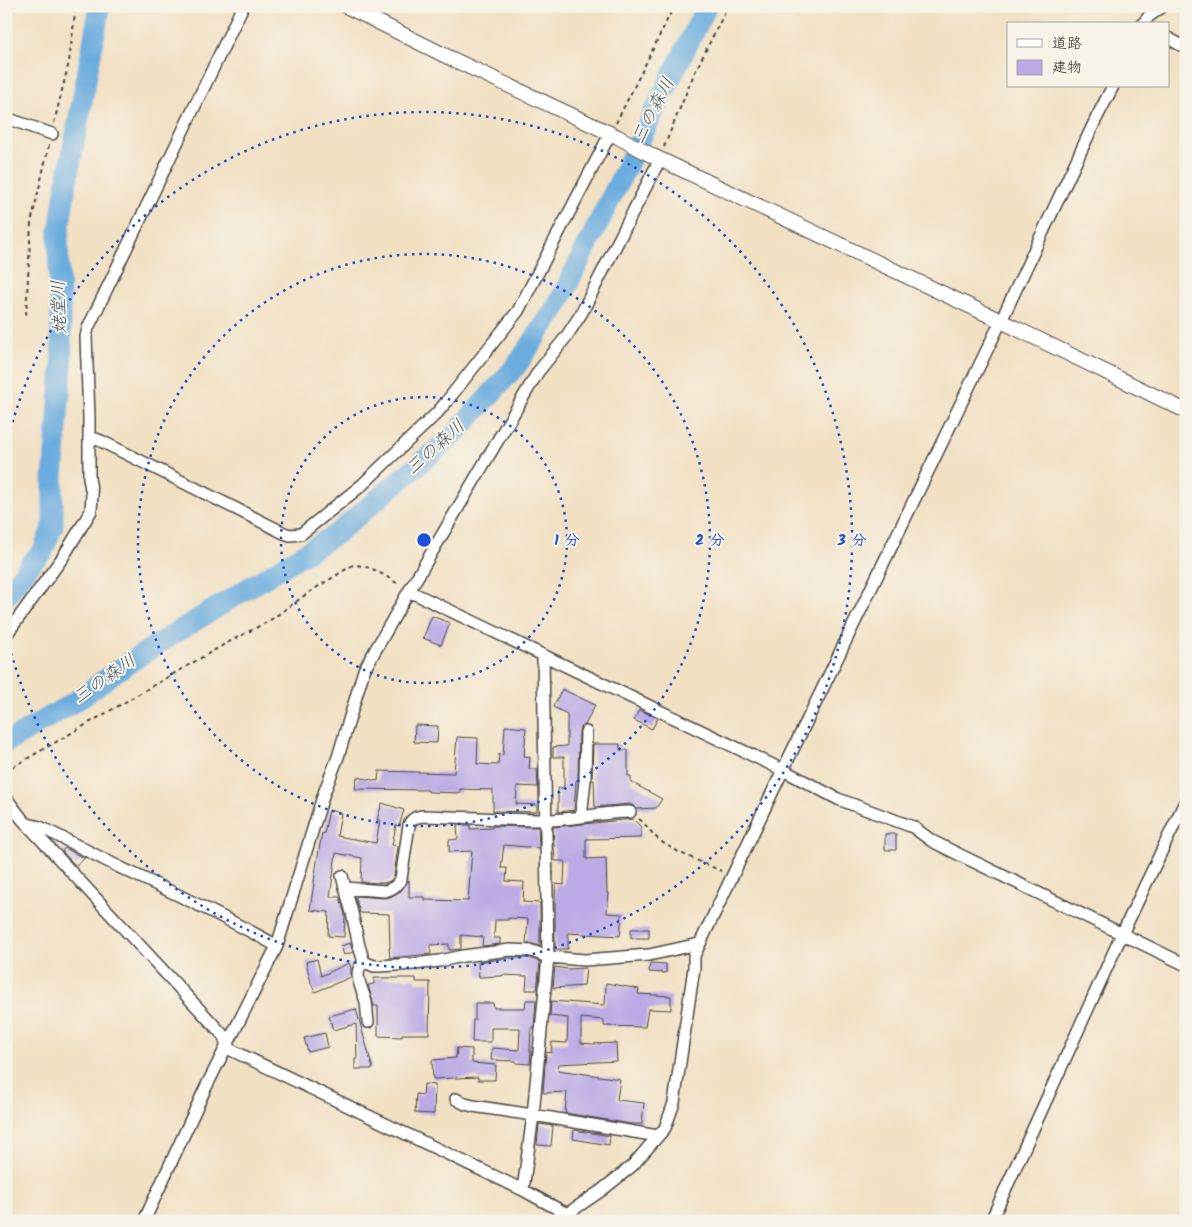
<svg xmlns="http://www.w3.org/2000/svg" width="1192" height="1227" font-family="Kalam,'Klee One',sans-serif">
  <rect width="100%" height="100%" fill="#f7f3e8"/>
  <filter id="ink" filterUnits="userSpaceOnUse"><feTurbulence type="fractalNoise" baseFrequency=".02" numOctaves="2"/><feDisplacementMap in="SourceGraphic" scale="10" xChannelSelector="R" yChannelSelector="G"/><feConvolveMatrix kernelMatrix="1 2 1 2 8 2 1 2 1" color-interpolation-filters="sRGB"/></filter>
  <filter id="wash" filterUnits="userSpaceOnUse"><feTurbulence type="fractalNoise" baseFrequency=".0096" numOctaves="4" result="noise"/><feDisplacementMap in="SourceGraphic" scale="20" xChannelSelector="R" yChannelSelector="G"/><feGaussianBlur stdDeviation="1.12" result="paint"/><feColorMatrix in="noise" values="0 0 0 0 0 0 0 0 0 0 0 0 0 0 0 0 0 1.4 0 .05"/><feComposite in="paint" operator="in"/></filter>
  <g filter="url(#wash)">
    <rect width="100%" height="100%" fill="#f1e0c2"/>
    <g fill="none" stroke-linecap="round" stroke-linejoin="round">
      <!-- river -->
      <path stroke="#6aacde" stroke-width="21" d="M 6,596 L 32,562 L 43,551 L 53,526 L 53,478 L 62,367 L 58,238 L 65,191 L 100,6
        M 6,743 L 76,701 L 114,673 L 156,645 L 336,534 L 454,435 L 517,365 L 557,306 L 707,6"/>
    </g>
    <g id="blocks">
      <!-- building -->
      <path fill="#bbaae5" d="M 432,616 L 450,623 L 441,645 L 423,638 Z
        M 562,689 L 595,705 L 585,725 L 580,728 L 579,731 L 578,780 L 576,781 L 574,810 L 558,812 L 558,788 L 564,788 L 564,757 L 553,757 L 553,747 L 567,746 L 567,714 L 553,707 Z
        M 639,710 L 658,718 L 652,729 L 634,720 Z
        M 415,725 L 438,726 L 437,743 L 414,742 Z
        M 505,726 L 526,728 L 524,756 L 530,757 L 529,769 L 537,769 L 538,787 L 517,786 L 516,804 L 537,805 L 537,812 L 493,811 L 493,790 L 460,789 L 460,793 L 428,792 L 428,790 L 355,789 L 357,777 L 378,781 L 379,771 L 454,773 L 457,737 L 478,738 L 477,764 L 498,765 L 499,754 L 503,755 Z
        M 593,744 L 620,744 L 620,750 L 628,750 L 628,776 L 631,776 L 631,782 L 662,799 L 656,808 L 637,809 L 634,806 L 630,804 L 595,807 L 594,780 L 592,780 Z
        M 382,803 L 404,810 L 399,826 L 396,825 L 392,845 L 398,846 L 394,876 L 390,881 L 384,883 L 361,882 L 362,858 L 336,853 L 330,897 L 340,897 L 345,915 L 344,937 L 328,936 L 329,912 L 310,910 L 317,861 L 322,833 L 324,834 L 329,810 L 341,813 L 337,836 L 376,843 L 380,820 L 377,820 Z
        M 633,819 L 641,827 L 641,838 L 586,839 L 586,859 L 606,858 L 607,893 L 609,893 L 607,913 L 622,914 L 620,936 L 568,933 L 568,949 L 555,949 L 555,900 L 556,884 L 564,885 L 565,861 L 555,861 L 553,827 Z
        M 457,825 L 470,825 L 470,829 L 492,828 L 492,826 L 538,827 L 539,848 L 504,845 L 501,868 L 507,868 L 506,881 L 524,882 L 523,902 L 540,903 L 540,946 L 533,944 L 526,943 L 528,919 L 508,918 L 508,920 L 495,920 L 494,938 L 500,938 L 500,944 L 482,946 L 483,937 L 461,935 L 461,949 L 449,950 L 449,944 L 430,945 L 431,954 L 390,958 L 389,948 L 390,948 L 389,914 L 360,913 L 356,899 L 356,896 L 384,898 L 390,897 L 401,891 L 409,880 L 409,897 L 425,897 L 425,900 L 468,901 L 472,851 L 449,852 L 449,840 L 458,839 Z
        M 885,834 L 896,834 L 896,850 L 885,850 Z
        M 65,848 L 76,854 L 85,858 L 76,866 L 62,851 Z
        M 631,929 L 649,929 L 649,938 L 631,938 Z
        M 350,943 L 353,952 L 344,955 L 341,946 Z
        M 510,958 L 530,958 L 540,962 L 537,990 L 526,990 L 527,976 L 502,975 L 502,976 L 479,977 L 478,962 Z
        M 317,959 L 321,976 L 349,963 L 351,968 L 351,977 L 315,992 L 311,983 L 306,962 Z
        M 650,963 L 666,964 L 666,973 L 649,972 Z
        M 555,967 L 568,969 L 586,968 L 584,986 L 553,988 Z
        M 374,978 L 416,978 L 416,982 L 430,982 L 429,1034 L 402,1034 L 402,1037 L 378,1036 L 378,1006 L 374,1006 L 368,985 L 374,984 Z
        M 606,983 L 639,989 L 638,994 L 671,996 L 671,1010 L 648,1009 L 645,1027 L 604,1026 L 604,1020 L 581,1018 L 581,1043 L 592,1044 L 616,1043 L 617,1061 L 559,1064 L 558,1070 L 620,1079 L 617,1100 L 644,1103 L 642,1124 L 631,1124 L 565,1113 L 567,1092 L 543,1093 L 546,1052 L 551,1053 L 552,1042 L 567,1043 L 568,1018 L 550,1016 L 551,1001 L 605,1005 Z
        M 526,1000 L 536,1000 L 534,1028 L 531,1028 L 530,1052 L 531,1052 L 530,1064 L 516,1063 L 516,1061 L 491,1060 L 492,1048 L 519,1050 L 520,1028 L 491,1028 L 491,1042 L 472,1042 L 473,1020 L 475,1020 L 475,1003 L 493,1003 L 494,1008 L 525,1008 Z
        M 356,1009 L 360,1023 L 373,1069 L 355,1069 L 355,1059 L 357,1059 L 356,1024 L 333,1030 L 329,1016 Z
        M 325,1033 L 328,1047 L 308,1052 L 304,1038 Z
        M 457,1048 L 472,1049 L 472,1063 L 496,1065 L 495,1080 L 478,1080 L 478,1077 L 433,1079 L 432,1060 L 456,1058 Z
        M 424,1084 L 435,1085 L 434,1114 L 415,1113 L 416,1094 L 423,1095 Z
        M 539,1124 L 553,1126 L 551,1146 L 537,1145 Z
        M 574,1130 L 610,1136 L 609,1145 L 573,1139 Z"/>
    </g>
  </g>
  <g filter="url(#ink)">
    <use href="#blocks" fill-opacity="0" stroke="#494642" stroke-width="1"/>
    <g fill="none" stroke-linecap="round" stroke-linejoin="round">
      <!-- minor casing -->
      <g stroke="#494642" stroke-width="14">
        <path id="minor" d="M 1143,24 L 1149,16 L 1163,6
          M 1168,38 L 1186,48
          M 6,118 L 52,134
          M 89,440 L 96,439 L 101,441 L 284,533 L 290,535 L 301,534 L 362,485 L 437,413 L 447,401 L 518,311 L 610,134
          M 409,591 L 783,770 L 838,799 L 913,827 L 932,841 L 956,853 L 1186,965
          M 6,635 L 63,557 L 91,511 L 92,495 L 89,478 L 89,417 L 86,337 L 88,328 L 243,6
          M 6,798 L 22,819 L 224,1036 L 227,1048 L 523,1190 L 567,1214
          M 581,817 L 585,780 L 586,732
          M 28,824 L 40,827 C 67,840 93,854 119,867 C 172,892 226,917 277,946
          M 342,876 L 352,913 L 359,946 L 364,962 L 374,966 L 378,966 L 415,964 L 439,961 L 463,956 L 510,950 L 532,951 L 548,957 L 585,960 L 649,955 L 699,944
          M 345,888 L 385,891 C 393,889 397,886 401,879 L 409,825 C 412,818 416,817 423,816 C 464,817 505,820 546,820 C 574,820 602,812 630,812
          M 364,962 C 351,973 363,989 366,1002 C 367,1008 367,1016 368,1022
          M 456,1099 L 465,1104 L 473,1106 L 533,1115 L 658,1136
          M 523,1190 L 533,1115 L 548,957 L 543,656
          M 144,1221 L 205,1089 L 277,946 L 324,793 L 338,757 L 364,670 L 409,591 L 538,372 L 566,337 L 581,314 L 660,159
          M 564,1221 L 567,1214 L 602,1190 L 632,1166 L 665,1128 L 674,1103 L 694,968 L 694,956 L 783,770 L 1001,321 L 1096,119 L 1113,86
          M 991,1221 L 1122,934 L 1186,800"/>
      </g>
      <!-- tertiary casing -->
      <g stroke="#494642" stroke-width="16">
        <path id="tertiary" d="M 346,6 L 448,57 L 618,137 L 651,155 L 1001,321 L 1186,411"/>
      </g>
      <!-- path -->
      <path stroke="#494642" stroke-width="2" stroke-dasharray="4 4" stroke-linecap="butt" d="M 54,123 L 69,62 L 76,6
        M 616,123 L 653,49 L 674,6
        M 664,147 L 694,74 L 728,6
        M 26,315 L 31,223 L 49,145
        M 6,771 L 225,644 L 269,621 L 311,591 L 353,565 C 371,565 385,576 400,585
        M 639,819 C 647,825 651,833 658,839 C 674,852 702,862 721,871"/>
      <!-- minor -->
      <use href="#minor" stroke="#fff" stroke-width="11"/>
      <!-- tertiary -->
      <use href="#tertiary" stroke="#fff" stroke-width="14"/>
    </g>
  </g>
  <!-- distance rings -->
  <g fill="none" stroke="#1d4ed8" stroke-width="2.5" stroke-dasharray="2.5 5">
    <circle cx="424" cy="540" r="143"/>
    <circle cx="424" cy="540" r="286"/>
    <path d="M7 444A428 428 0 1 1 7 636"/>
  </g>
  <g text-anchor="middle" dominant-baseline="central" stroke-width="4" stroke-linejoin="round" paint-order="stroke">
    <!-- water labels -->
    <g font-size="18" font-style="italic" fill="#41586a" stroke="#f7f3e8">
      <text transform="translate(654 111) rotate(-63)">三の森川</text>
      <text transform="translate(60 307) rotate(-92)">姥堂川</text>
      <text transform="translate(436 448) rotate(-42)">三の森川</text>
      <text transform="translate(105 680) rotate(-35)">三の森川</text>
    </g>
  </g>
  <circle cx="424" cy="540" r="8" fill="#1d4ed8" stroke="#f7f3e8" stroke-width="2.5"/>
  <g font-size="15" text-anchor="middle" font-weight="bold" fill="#1d4ed8" stroke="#f7f3e8" stroke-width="4" stroke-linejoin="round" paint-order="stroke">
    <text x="567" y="545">1 分</text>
    <text x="710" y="545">2 分</text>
    <text x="852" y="545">3 分</text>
  </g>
  <!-- margin -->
  <rect width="1192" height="1227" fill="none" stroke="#f7f3e8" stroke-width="25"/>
  <!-- legend -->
  <rect x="1007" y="22" width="162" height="65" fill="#f7f3e8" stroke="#a5a39c"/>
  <rect x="1017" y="39" width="25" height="8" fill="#ffffff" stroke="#a5a39c"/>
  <text x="1052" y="48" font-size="15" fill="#2b2b2b">道路</text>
  <rect x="1017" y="60" width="25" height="15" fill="#bbaae5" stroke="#a5a39c"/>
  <text x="1052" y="72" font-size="15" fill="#2b2b2b">建物</text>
</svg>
